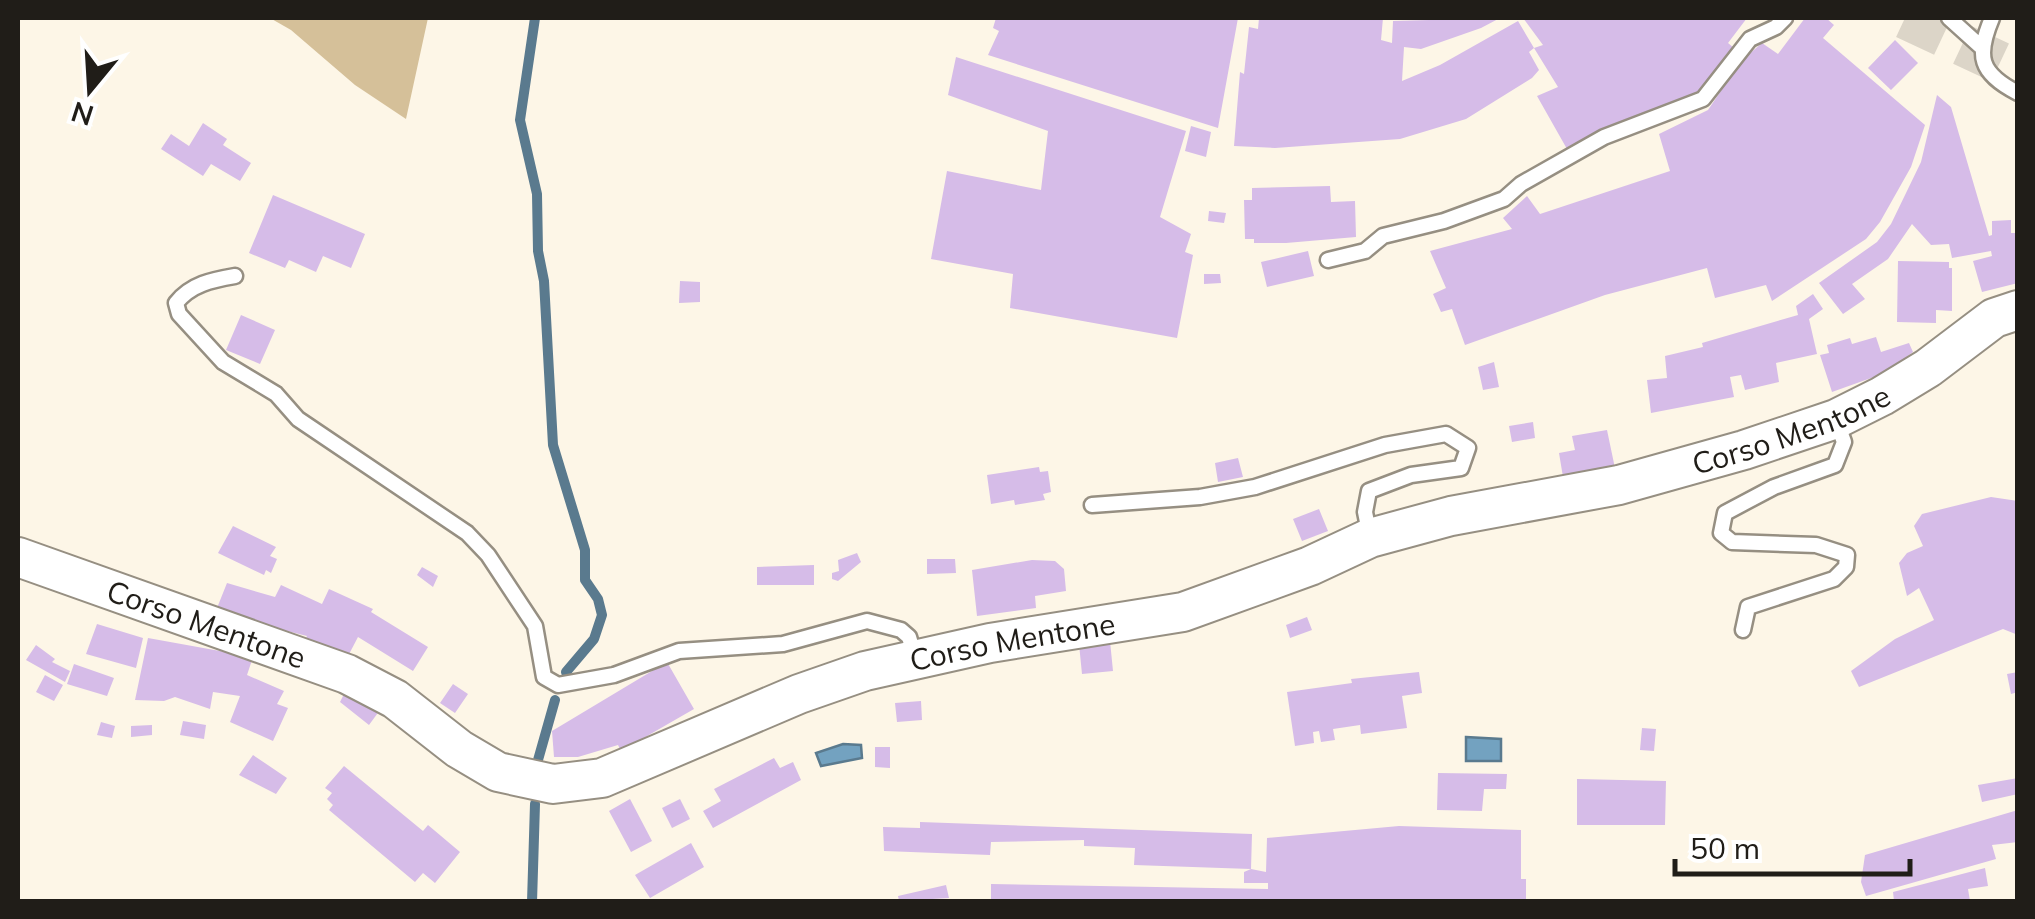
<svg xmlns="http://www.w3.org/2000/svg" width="2035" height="919" font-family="Mulish,sans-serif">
  <rect width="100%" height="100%" fill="#fdf6e7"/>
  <!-- green -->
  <path fill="#d5c099" d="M 270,18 L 428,18 L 406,119 L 355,85 L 291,30 Z"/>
  <!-- water -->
  <path fill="#73a2c0" stroke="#5a7a8e" stroke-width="2.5" d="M 1466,737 L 1501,739 L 1501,761 L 1466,761 Z
    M 843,744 L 861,745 L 862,758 L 821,766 L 816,753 Z"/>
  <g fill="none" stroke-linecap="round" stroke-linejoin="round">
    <!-- stream -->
    <path stroke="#5a7a8e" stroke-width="10" d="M 535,18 L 520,120 L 537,194 L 538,251 L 544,281 L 553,445 L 585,550 L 585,580 L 598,599 L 602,615 L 594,639 L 566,672
      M 538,760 L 555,700
      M 532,902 L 535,804"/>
  </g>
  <!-- building -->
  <path fill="#d6bce8" d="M 996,18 L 1238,18 L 1218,128 L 988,55 L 999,31 L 993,28 Z
    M 1259,18 L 1383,18 L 1381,40 L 1392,43 L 1393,21 L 1500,18 L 1481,28 L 1421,49 L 1404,47 L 1402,81 L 1440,65 L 1518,21 L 1534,48 L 1529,52 L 1539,70 L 1532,78 L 1466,119 L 1400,139 L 1275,148 L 1234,146 L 1240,72 L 1244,74 L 1249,27 L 1258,29 Z
    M 1523,18 L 1747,18 L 1728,43 L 1734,48 L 1700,92 L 1567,149 L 1537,96 L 1558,87 L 1534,48 L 1543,45 Z
    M 1805,18 L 1826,18 L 1834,25 L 1823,38 L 1925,125 L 1911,167 L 1880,222 L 1866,239 L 1772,301 L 1766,285 L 1715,298 L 1707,268 L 1605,295 L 1465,345 L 1452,309 L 1441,312 L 1433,294 L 1446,288 L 1430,251 L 1512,229 L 1503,218 L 1527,196 L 1540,214 L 1670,171 L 1659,134 L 1708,110 L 1741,61 L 1762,43 L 1778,54 Z
    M 1895,40 L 1918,63 L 1891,90 L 1868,68 Z
    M 956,57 L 1186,131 L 1160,217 L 1191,234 L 1185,252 L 1193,255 L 1177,338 L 1010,308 L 1013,274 L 931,259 L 947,171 L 1041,190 L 1048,131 L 948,95 Z
    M 1937,95 L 1951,107 L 1989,236 L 1992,235 L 1992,221 L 2011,220 L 2011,233 L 2018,233 L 2018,283 L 1982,292 L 1973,261 L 1992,256 L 1991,251 L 1952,258 L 1949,244 L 1931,245 L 1912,224 L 1888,259 L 1852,284 L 1865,299 L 1843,314 L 1819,283 L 1877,242 L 1891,224 L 1921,162 Z
    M 203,123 L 227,139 L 223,145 L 251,163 L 240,181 L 211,164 L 203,176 L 161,149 L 171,134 L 189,146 Z
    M 1191,126 L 1211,132 L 1206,157 L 1185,151 Z
    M 1330,186 L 1331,202 L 1355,201 L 1356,237 L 1286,243 L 1254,243 L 1254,239 L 1245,239 L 1244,200 L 1252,200 L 1252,188 Z
    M 273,195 L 365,234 L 351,268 L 323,256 L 316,272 L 289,260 L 285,268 L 249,253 Z
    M 1209,211 L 1226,213 L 1224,223 L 1208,221 Z
    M 1308,251 L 1314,276 L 1267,287 L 1261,262 Z
    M 1898,261 L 1949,262 L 1949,268 L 1952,268 L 1952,311 L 1936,310 L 1936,323 L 1897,322 Z
    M 1204,274 L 1220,274 L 1221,283 L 1204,284 Z
    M 680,281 L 700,282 L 700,302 L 679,303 Z
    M 1813,294 L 1823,309 L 1809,319 L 1817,354 L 1776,363 L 1779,382 L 1745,390 L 1741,375 L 1730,377 L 1734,397 L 1651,413 L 1647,380 L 1667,378 L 1665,356 L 1703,347 L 1702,343 L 1798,315 L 1796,306 Z
    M 241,315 L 275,330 L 260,364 L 226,350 Z
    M 1876,337 L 1881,352 L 1909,343 L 1913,352 L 1885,373 L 1832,392 L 1820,355 L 1829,353 L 1827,345 L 1850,338 L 1852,344 Z
    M 1494,362 L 1499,387 L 1483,390 L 1478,367 Z
    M 1533,422 L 1535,438 L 1512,442 L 1509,426 Z
    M 1607,430 L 1616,473 L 1564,483 L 1559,453 L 1575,450 L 1572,436 Z
    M 1238,458 L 1243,477 L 1218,482 L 1215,463 Z
    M 1039,467 L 1040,472 L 1048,471 L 1051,492 L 1043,494 L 1045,500 L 1015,505 L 1014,500 L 991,504 L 987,475 Z
    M 1991,497 L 2018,501 L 2018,635 L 2003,629 L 1859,687 L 1851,671 L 1895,639 L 1934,620 L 1919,588 L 1907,596 L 1899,563 L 1907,553 L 1923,546 L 1914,526 L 1922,514 Z
    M 1319,509 L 1328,531 L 1302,541 L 1293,519 Z
    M 233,526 L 276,547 L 270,556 L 277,559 L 271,573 L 266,570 L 264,575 L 218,553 Z
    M 857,553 L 861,562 L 838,581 L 832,579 L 832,573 L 839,571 L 838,560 Z
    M 927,559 L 955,559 L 956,573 L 927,574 Z
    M 1032,560 L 1055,561 L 1064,569 L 1066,591 L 1035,596 L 1036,608 L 977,616 L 972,570 Z
    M 814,565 L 814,585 L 757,585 L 757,567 Z
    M 422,567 L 438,576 L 433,587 L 417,575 Z
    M 227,583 L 275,597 L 281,585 L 322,604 L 329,589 L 373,609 L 371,612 L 428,647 L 413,671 L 358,637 L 347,658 L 305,640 L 307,636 L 215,613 Z
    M 1307,617 L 1312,630 L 1290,638 L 1286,625 Z
    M 97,624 L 143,638 L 136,668 L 86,654 Z
    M 148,638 L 253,657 L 247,675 L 284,691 L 277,704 L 288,708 L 273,741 L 230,722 L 240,696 L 213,692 L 210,709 L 175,697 L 164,701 L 135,700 Z
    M 1110,641 L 1113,671 L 1082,674 L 1079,644 Z
    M 36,645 L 55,659 L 52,662 L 70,671 L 65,682 L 26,660 Z
    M 667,662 L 694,709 L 621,751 L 618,745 L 578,757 L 554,757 L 552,731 Z
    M 74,664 L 114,678 L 107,696 L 67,684 Z
    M 1419,672 L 1422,693 L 1402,696 L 1407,728 L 1361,734 L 1360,725 L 1333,729 L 1335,740 L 1321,742 L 1319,731 L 1313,732 L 1314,743 L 1295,746 L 1287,692 L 1352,683 L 1351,679 Z
    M 2018,672 L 2018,692 L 2011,694 L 2007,674 Z
    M 45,675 L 63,685 L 54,701 L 36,692 Z
    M 453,684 L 468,694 L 455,713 L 440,703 Z
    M 346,690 L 380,710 L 369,725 L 340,702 Z
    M 921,701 L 922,720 L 897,722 L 895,703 Z
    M 183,721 L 206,725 L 204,739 L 180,735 Z
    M 101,722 L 115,726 L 112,738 L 97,735 Z
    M 152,725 L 152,735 L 131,737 L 131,726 Z
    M 1642,728 L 1656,729 L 1654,751 L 1640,750 Z
    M 875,747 L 890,747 L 890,768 L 875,767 Z
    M 253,755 L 287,778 L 276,794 L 239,775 Z
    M 774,758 L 780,768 L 793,762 L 801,780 L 713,828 L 703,811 L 721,801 L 714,789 Z
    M 344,766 L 423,831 L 428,825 L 460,852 L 435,883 L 423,873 L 415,882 L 329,810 L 333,805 L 327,799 L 332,793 L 325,788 Z
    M 1438,773 L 1507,774 L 1506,789 L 1484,789 L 1482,811 L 1437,810 Z
    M 2018,778 L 2018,794 L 1982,802 L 1978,785 Z
    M 1577,779 L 1666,781 L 1665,825 L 1577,825 Z
    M 630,799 L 652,841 L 631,852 L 609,811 Z
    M 680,799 L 690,819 L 672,828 L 662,808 Z
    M 2018,810 L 2018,842 L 1992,845 L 1996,859 L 1866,896 L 1861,882 L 1865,855 Z
    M 920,822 L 1252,834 L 1251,869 L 1266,872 L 1267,838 L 1399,826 L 1521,830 L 1521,879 L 1526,879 L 1526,899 L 991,900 L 991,884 L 1268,889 L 1268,883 L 1244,883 L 1244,872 L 1251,869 L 1134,865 L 1135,848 L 1084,846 L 1084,840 L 991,842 L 990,855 L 884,851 L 883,827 L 920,828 Z
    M 691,843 L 704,867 L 650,898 L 635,875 Z
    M 1985,868 L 1988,886 L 1968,889 L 1970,901 L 1894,901 L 1893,892 Z
    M 946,885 L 949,898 L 899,901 L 898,896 Z"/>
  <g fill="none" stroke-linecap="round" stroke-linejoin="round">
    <!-- primary-tunnel -->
    <path stroke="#dcd5c8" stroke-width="42" stroke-dasharray="42 21" stroke-linecap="butt" d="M 1905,18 L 2018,71"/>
    <!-- service casing -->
    <g stroke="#968f82" stroke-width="19">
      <path id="service" d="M 1949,18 L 1980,46
        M 1992,18 C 1976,56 1979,73 2018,93
        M 1328,260 L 1365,251 L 1383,236 L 1444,221 L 1504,199 L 1521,184 L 1604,137 L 1703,99 L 1750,39 L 1776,27 L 1785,18
        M 235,276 C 212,280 191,284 176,303 L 179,314 L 223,362 L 276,394 L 298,419 L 467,533 L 488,555 L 535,626 L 544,677 L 558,685 L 614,675 L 679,651 L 783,644 L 867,621 L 901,630 L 909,637 L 915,657
        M 1092,505 L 1200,497 L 1255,487 L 1385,445 L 1446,434 L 1468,448 L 1461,468 L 1411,475 L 1369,491 L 1365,512 L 1370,537
        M 1743,630 L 1748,607 L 1834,579 L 1846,567 L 1847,555 L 1816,545 L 1732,542 L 1721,533 L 1725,513 L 1774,487 L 1835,465 L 1844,442 L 1836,420"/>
    </g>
    <!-- secondary casing -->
    <g stroke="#968f82" stroke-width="42">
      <g id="secondary">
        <path id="s1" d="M 18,557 L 347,674 L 395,699 L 459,749 L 498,772 L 553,784 L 602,778 L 799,694 L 865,671 L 990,643 L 1183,612 L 1310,566 L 1370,538 L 1451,516 L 1619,485 L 1744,450 L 1836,419 L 1882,396 L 1928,368 L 1994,318 L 2018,310"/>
      </g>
    </g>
    <!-- service -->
    <use href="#service" stroke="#fff" stroke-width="14"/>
    <!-- secondary -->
    <use href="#secondary" stroke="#fff" stroke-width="38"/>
  </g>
  <g text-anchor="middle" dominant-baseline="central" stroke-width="10" stroke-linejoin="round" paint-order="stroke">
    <!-- street labels -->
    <g font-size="30" fill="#201d18" stroke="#fff">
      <text stroke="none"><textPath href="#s1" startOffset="1880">Corso Mentone</textPath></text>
      <text stroke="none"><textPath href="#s1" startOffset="200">Corso Mentone</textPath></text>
      <text stroke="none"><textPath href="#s1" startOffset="1070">Corso Mentone</textPath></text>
    </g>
  </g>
  <!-- border -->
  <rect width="2035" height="919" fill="none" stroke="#201d18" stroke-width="40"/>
  <!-- north arrow -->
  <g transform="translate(90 90) rotate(198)" stroke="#ffffff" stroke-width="8" paint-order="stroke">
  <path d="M0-8L18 38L0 25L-18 38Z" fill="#201d18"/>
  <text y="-15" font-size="28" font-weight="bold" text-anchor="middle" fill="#201d18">N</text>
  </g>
  <!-- scale -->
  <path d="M1675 859v15h235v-15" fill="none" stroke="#201d18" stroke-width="5"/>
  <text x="1690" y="859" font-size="30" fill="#201d18" stroke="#ffffff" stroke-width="8" paint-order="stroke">50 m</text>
</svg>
